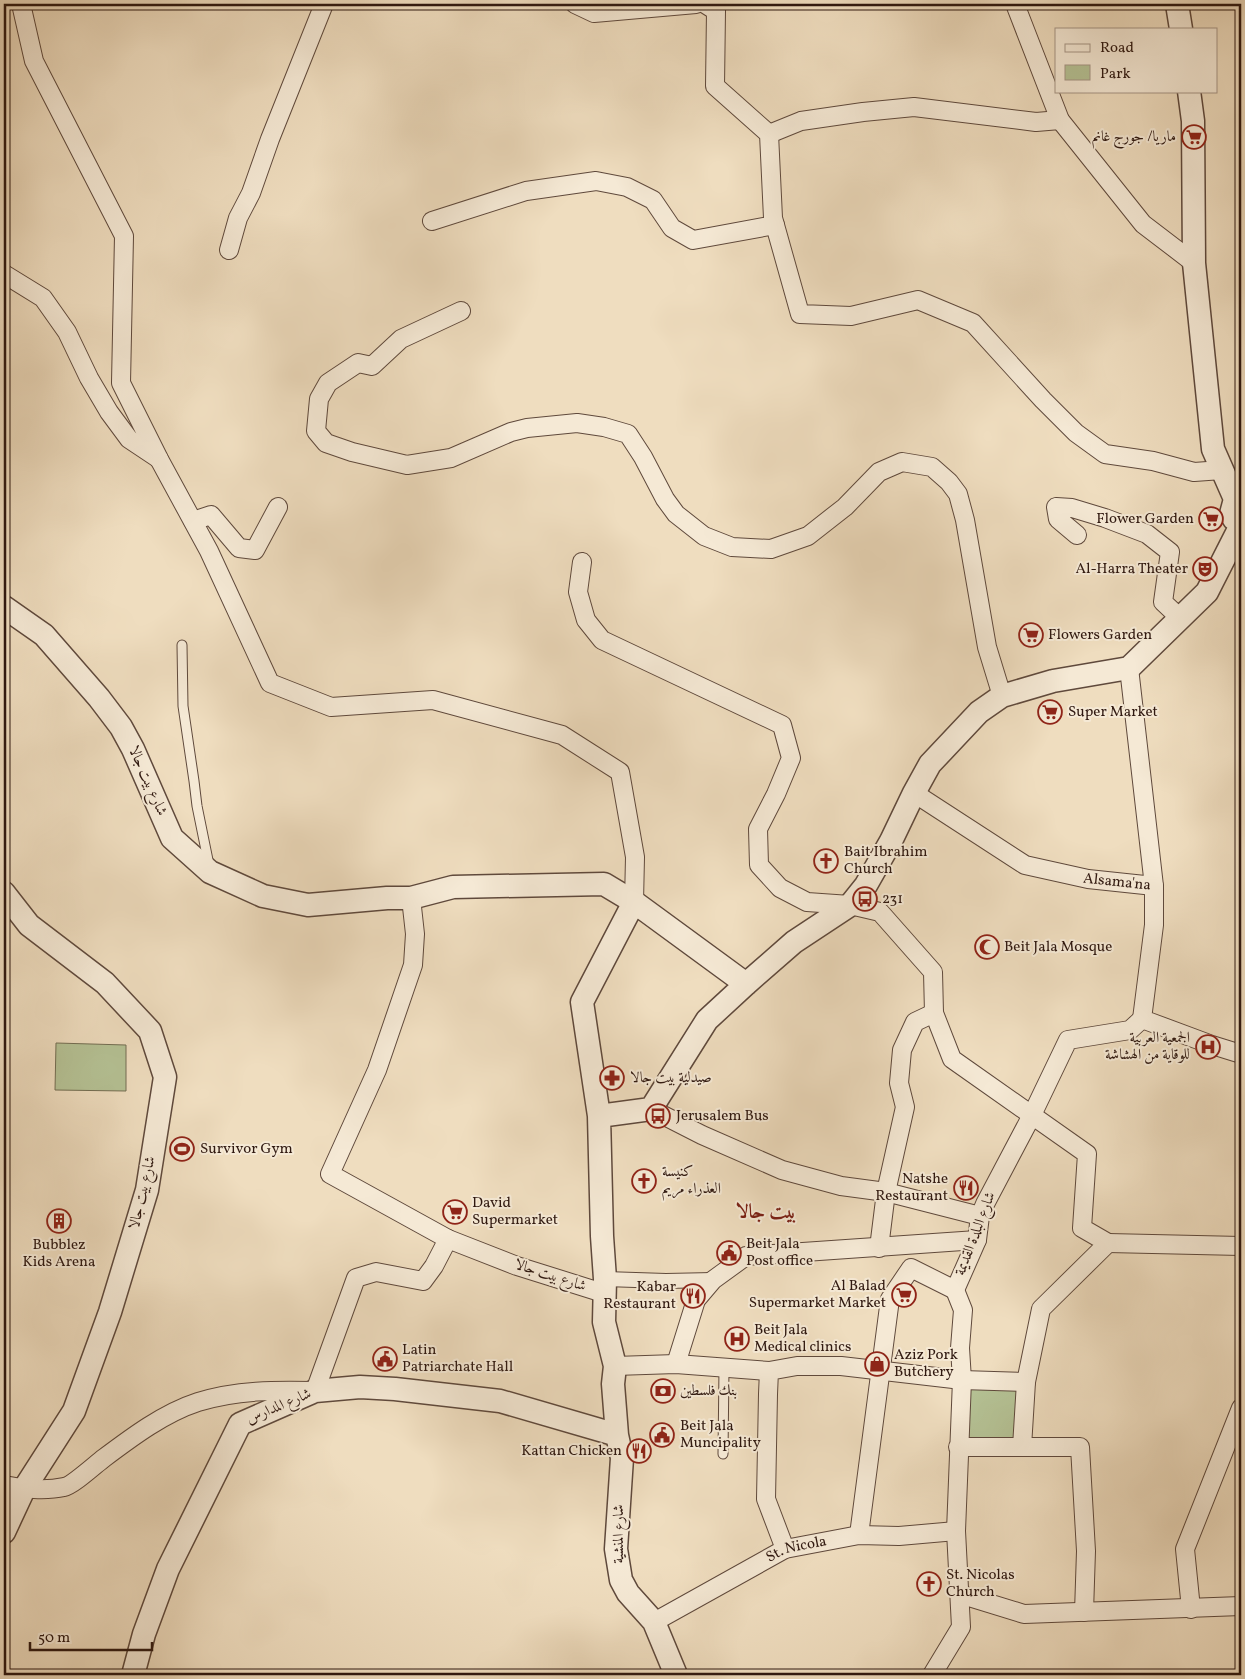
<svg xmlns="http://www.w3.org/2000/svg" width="1245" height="1679" font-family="Vollkorn,Amiri,serif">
  <rect width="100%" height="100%" fill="#efddbf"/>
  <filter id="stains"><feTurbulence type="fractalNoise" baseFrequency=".004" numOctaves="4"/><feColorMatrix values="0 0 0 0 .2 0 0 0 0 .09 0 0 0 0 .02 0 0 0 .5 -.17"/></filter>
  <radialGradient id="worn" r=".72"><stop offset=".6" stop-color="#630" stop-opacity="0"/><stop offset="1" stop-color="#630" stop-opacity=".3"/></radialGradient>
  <!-- green -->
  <path fill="#b5c295" stroke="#726d52" d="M 56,1043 L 126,1045 L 126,1091 L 55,1090 Z
    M 962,1380 L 1026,1382 L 1022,1447 L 958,1447 Z"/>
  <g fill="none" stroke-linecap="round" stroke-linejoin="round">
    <!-- service casing -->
    <g stroke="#5f493c" stroke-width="11">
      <path id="service" d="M 182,645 L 183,706 L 194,781 L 197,806 L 209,865
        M 723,1454 L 724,1368"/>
    </g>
    <!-- pedestrian casing -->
    <g stroke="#5f493c" stroke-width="16">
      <path id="pedestrian" d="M 605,1279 L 666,1281 L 713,1280"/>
    </g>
    <!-- minor casing -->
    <g stroke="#5f493c" stroke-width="20">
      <g id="minor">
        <path d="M 21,4 L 34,61 L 124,236 L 121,383 L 159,459 L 209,551 L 270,683 L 331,707 L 433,700 L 562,735 L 620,772 L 635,857 L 634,902"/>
        <path d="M 575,4 L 594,13 L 696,4"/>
        <path d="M 705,4 L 716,11 L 715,86 L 769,134 L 773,218 L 800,314 L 851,316 L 918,300 L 973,323 L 1043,400 L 1076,433 L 1105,454 L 1153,461 L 1194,472 L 1222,470"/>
        <path d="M 1015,4 L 1060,120 L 1143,224 L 1194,263"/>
        <path d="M 769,134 L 801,121 L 863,112 L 914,107 L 1036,122 L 1060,120"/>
        <path d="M 432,221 L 526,191 L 596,181 L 627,187 L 653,200 L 672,228 L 693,240 L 775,225"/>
        <path d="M 229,250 L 238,218 L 251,193 L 270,139 L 324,4"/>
        <path d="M 4,274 L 43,298 L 67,332 L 89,378 L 109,412 L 129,439 L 159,459"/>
        <path d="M 461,311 L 401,339 L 372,366 L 358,363 L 328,383 L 319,399 L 316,431 L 326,443 L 352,452 L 407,465 L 451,458 L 511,432 L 527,428 L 577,423 L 604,427 L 628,434 L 643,457 L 665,499 L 676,514 L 704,536 L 732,547 L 771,549 L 808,536 L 845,507 L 879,472 L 902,462 L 932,467 L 949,482 L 958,494 L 965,520 L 987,647 L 1002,696"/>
        <path d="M 193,521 L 211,515 L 239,548 L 255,550 L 278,507"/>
        <path d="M 1077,535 L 1058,519 L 1056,507 L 1072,508 L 1105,518 L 1147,534 L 1170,552 L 1163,602 L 1180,618"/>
        <path d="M 582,562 L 578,592 L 586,620 L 602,640 L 782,725 L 791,758 L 776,794 L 758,829 L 759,865 L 780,888 L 807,902 L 850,905 L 880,912 L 933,972 L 934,1013 L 952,1059 L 1087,1154 L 1082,1228 L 1108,1243 L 1041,1309 L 1026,1382 L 1022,1447"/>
        <path id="s1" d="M 914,793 L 1025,865 L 1088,879 L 1154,886 L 1129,668"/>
        <path d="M 1154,886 L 1154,925 L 1142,1019 L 1212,1045 L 1241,1054"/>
        <path d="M 411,898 L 415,934 L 413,965 L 377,1070 L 330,1174 L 448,1239 L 517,1266 L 603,1293"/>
        <path d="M 651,1109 L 702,1135 L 782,1170 L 841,1186 L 886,1192 L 980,1216"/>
        <path d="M 1108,1243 L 1241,1246"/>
        <path d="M 879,1248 L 886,1192 L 905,1107 L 899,1083 L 902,1050 L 915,1022 L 934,1013"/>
        <path d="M 676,1364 L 696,1300 L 713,1280 L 746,1256 L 977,1240"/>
        <path d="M 615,1366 L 676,1364 L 769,1371"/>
        <path d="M 958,1447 L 1080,1447 L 1086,1551 L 1084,1612"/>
        <path d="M 4,1485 C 22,1489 46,1491 64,1487 C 72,1486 96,1464 104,1458 C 132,1437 164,1413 198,1402 C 236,1390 276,1390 315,1391 L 356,1278 L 376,1272 L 423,1281 L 434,1266 L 448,1239"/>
        <path d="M 859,1535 L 890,1299 L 911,1268 L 955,1290 L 977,1240 L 980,1216 L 985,1204 L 1032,1115 L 1068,1040 L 1130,1030 L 1142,1019"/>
        <path d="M 785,1549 L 766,1499 L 768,1394 L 769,1371 L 797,1366 L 841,1366 L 962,1380 L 1026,1382"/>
        <path d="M 959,1594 L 1024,1614 L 1241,1606"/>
        <path d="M 1191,1609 L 1185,1549 L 1241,1408"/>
        <path id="s2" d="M 654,1622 L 785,1549 L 859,1535 L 899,1536 L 956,1531"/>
        <path d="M 932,1675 L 961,1627 L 956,1531 L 962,1380 L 960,1348 L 963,1310 L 955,1290"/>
      </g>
    </g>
    <!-- tertiary casing -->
    <g stroke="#5f493c" stroke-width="25">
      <path id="tertiary" d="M 1177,4 L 1181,29
        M 1189,91 L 1193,121 L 1194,263 L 1213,449 L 1235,499 L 1231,514 L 1234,519 L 1241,525
        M 4,607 L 44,635 L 99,698 L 121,727 L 133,749 L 172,838 L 210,872 L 263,896 L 308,905 L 387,898 L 411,898 L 453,887 L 604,884 L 634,902 L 746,984
        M 4,893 L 29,925 L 105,983 L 150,1031 L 165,1077 L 147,1190 L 110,1312 L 74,1411 L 24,1489 L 4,1532
        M 599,1116 L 582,1002 L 634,902
        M 133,1675 L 144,1634 L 168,1569 L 240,1424 L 315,1391 L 360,1387 L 395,1389 L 500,1401 L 617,1435
        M 676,1675 L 654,1622 L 628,1593 L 621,1580 L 616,1549 L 622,1458 L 617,1435 L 613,1384 L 615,1366 L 604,1322 L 605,1279 L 602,1236 L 599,1116 L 651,1109 L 707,1020 L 746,984 L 794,942 L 850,905 L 866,885 L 891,841 L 914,793 L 930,764 L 979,712 L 1002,696 L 1053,681 L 1129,668 L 1207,592 L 1241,525"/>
    </g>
    <!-- service -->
    <use href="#service" stroke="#f5e9d5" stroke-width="9"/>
    <!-- pedestrian -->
    <use href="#pedestrian" stroke="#f5e9d5" stroke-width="14"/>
    <!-- minor -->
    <use href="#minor" stroke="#f5e9d5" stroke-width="18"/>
    <!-- tertiary -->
    <use href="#tertiary" stroke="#f5e9d5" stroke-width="22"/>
  </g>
  <!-- icons -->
  <defs>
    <g id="supermarket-ring" transform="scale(1.25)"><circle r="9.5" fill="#f5e9d5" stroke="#8f2418" stroke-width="1.5"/><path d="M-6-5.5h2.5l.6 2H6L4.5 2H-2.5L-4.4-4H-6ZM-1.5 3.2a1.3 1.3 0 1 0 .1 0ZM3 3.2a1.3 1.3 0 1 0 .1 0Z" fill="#8f2418"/></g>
    <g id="theatre-ring" transform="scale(1.25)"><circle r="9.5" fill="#f5e9d5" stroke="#8f2418" stroke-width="1.5"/><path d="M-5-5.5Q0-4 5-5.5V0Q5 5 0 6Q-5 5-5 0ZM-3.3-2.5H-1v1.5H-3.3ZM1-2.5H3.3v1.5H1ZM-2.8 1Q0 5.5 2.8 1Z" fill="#8f2418"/></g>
    <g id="church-ring" transform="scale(1.25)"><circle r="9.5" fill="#f5e9d5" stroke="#8f2418" stroke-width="1.5"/><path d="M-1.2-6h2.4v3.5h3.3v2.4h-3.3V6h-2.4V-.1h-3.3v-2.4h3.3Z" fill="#8f2418"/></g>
    <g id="bus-ring" transform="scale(1.25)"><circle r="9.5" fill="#f5e9d5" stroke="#8f2418" stroke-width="1.5"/><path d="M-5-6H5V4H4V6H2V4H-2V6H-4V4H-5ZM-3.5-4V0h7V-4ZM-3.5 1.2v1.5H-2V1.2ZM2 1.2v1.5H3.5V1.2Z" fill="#8f2418"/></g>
    <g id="mosque-ring" transform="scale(1.25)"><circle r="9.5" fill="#f5e9d5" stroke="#8f2418" stroke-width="1.5"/><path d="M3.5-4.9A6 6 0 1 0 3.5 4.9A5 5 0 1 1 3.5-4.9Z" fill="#8f2418"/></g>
    <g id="hospital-ring" transform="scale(1.25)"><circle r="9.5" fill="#f5e9d5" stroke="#8f2418" stroke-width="1.5"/><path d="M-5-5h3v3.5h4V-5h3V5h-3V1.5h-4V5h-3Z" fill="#8f2418"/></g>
    <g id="pharmacy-ring" transform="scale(1.25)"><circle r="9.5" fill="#f5e9d5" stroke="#8f2418" stroke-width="1.5"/><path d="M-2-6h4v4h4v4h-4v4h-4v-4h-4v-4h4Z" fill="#8f2418"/></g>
    <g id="stadium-ring" transform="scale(1.25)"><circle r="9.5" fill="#f5e9d5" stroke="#8f2418" stroke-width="1.5"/><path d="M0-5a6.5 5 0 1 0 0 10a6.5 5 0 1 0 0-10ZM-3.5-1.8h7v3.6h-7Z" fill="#8f2418"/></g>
    <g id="restaurant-ring" transform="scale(1.25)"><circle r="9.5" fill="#f5e9d5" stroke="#8f2418" stroke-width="1.5"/><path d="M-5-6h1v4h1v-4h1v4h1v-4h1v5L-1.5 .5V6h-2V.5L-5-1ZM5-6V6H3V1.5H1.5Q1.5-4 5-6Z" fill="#8f2418"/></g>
    <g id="building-ring" transform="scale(1.25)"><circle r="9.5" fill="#f5e9d5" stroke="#8f2418" stroke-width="1.5"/><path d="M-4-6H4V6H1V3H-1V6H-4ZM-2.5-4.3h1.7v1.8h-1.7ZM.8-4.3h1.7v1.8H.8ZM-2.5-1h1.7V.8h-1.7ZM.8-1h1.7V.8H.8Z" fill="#8f2418"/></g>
    <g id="civic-ring" transform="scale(1.25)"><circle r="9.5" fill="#f5e9d5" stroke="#8f2418" stroke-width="1.5"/><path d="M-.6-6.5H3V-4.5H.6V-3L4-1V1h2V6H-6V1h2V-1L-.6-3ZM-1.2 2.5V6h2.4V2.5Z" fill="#8f2418"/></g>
    <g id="shop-ring" transform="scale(1.25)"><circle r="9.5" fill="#f5e9d5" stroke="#8f2418" stroke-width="1.5"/><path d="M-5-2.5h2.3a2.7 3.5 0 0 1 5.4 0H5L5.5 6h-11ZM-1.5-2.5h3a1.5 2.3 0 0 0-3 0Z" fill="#8f2418"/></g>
    <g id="bank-ring" transform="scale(1.25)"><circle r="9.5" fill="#f5e9d5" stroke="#8f2418" stroke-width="1.5"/><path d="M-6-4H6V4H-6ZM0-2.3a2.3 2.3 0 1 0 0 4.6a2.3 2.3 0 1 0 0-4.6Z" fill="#8f2418"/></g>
  </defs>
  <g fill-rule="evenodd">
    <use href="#supermarket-ring" x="1194" y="137"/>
    <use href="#supermarket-ring" x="1211" y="519"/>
    <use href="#theatre-ring" x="1205" y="569"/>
    <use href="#supermarket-ring" x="1031" y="635"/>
    <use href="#supermarket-ring" x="1050" y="712"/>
    <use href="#church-ring" x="826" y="861"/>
    <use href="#bus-ring" x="865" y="899"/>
    <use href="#mosque-ring" x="987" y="947"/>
    <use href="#hospital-ring" x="1208" y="1047"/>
    <use href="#pharmacy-ring" x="612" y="1078"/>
    <use href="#bus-ring" x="658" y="1116"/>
    <use href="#stadium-ring" x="182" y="1149"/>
    <use href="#church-ring" x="644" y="1181"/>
    <use href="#restaurant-ring" x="966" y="1188"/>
    <use href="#supermarket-ring" x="455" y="1212"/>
    <use href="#building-ring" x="59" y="1221"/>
    <use href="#civic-ring" x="729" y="1253"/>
    <use href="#supermarket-ring" x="904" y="1295"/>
    <use href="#restaurant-ring" x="693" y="1296"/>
    <use href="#hospital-ring" x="737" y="1339"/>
    <use href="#civic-ring" x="385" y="1359"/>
    <use href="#shop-ring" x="877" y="1364"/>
    <use href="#bank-ring" x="663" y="1391"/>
    <use href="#civic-ring" x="662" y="1435"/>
    <use href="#restaurant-ring" x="639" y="1451"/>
    <use href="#church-ring" x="929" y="1584"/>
  </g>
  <g text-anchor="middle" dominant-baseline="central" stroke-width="4" stroke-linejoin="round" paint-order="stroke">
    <!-- poi labels -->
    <g font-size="15" fill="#2f1810" stroke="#f5e9d5" text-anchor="start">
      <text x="1176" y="137" text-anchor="end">ماريا/ جورج غانم</text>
      <text x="1194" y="519" text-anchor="end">Flower Garden</text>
      <text x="1188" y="569" text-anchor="end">Al-Harra Theater</text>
      <text x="1048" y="635">Flowers Garden</text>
      <text x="1068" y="712">Super Market</text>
      <text x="844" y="852">Bait Ibrahim<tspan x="844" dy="17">Church</tspan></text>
      <text x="882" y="899">231</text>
      <text x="1004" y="947">Beit Jala Mosque</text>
      <text x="1190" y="1038" text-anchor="end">الجمعية العربية<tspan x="1190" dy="17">للوقاية من الهشاشة</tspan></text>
      <text x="630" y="1078">صيدلية بيت جالا</text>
      <text x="676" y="1116">Jerusalem Bus</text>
      <text x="200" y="1149">Survivor Gym</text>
      <text x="662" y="1172">كنيسة<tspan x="662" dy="17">العذراء مريم</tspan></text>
      <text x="948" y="1179" text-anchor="end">Natshe<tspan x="948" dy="17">Restaurant</tspan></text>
      <text x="472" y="1203">David<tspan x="472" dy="17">Supermarket</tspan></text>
      <text x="746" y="1244">Beit Jala<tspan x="746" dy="17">Post office</tspan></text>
      <text x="59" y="1245" text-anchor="middle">Bubblez<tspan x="59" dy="17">Kids Arena</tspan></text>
      <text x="886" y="1286" text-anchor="end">Al Balad<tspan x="886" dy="17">Supermarket Market</tspan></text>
      <text x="676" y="1287" text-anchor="end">Kabar<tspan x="676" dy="17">Restaurant</tspan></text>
      <text x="754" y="1330">Beit Jala<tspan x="754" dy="17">Medical clinics</tspan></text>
      <text x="402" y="1350">Latin<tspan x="402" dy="17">Patriarchate Hall</tspan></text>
      <text x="894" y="1355">Aziz Pork<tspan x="894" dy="17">Butchery</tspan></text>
      <text x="680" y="1391">بنك فلسطين</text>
      <text x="680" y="1426">Beit Jala<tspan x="680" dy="17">Muncipality</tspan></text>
      <text x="622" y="1451" text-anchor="end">Kattan Chicken</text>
      <text x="946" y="1575">St. Nicolas<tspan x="946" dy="17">Church</tspan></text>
    </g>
    <!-- street labels -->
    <g font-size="15" fill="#2f1810" stroke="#f5e9d5">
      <text transform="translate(147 781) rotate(66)">شارع بيت جالا</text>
      <text stroke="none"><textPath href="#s1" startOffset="226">Alsama'na</textPath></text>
      <text transform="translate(143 1193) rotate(-77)">شارع بيت جالا</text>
      <text transform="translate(976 1234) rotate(-69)">شارع البلدة القديمة</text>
      <text transform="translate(550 1276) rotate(18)">شارع بيت جالا</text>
      <text transform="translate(279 1407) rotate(-23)">شارع المدارس</text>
      <text transform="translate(619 1534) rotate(-90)">شارع المنشية</text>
      <text stroke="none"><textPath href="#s2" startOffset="161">St. Nicola</textPath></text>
    </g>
    <!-- district labels -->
    <g font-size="20" font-weight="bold" fill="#7a1f14" stroke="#f5e9d5">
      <text x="766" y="1213">بيت جالا</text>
    </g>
  </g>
  <!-- margin -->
  <rect width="1245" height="1679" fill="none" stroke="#efddbf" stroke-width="20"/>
  <rect x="5" y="5" width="1235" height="1669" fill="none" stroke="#2f1810" stroke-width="2.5"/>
  <rect x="10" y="10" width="1225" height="1659" fill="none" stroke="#2f1810"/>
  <!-- legend -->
  <rect x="1055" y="28" width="162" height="65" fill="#f5e9d5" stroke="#a69586"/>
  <rect x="1065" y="44" width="25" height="8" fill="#f5e9d5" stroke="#a69586"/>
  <text x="1100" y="52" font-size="15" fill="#2f1810">Road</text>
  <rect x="1065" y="65" width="25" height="15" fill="#b5c295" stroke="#a69586"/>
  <text x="1100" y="78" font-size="15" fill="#2f1810">Park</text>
  <!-- scale -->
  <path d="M30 1642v8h122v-8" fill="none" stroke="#2f1810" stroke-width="2.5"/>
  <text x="38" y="1642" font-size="15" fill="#2f1810" stroke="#f5e9d5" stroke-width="4" paint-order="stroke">50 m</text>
  <rect width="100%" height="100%" filter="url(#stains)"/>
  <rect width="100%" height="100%" fill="url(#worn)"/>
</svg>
